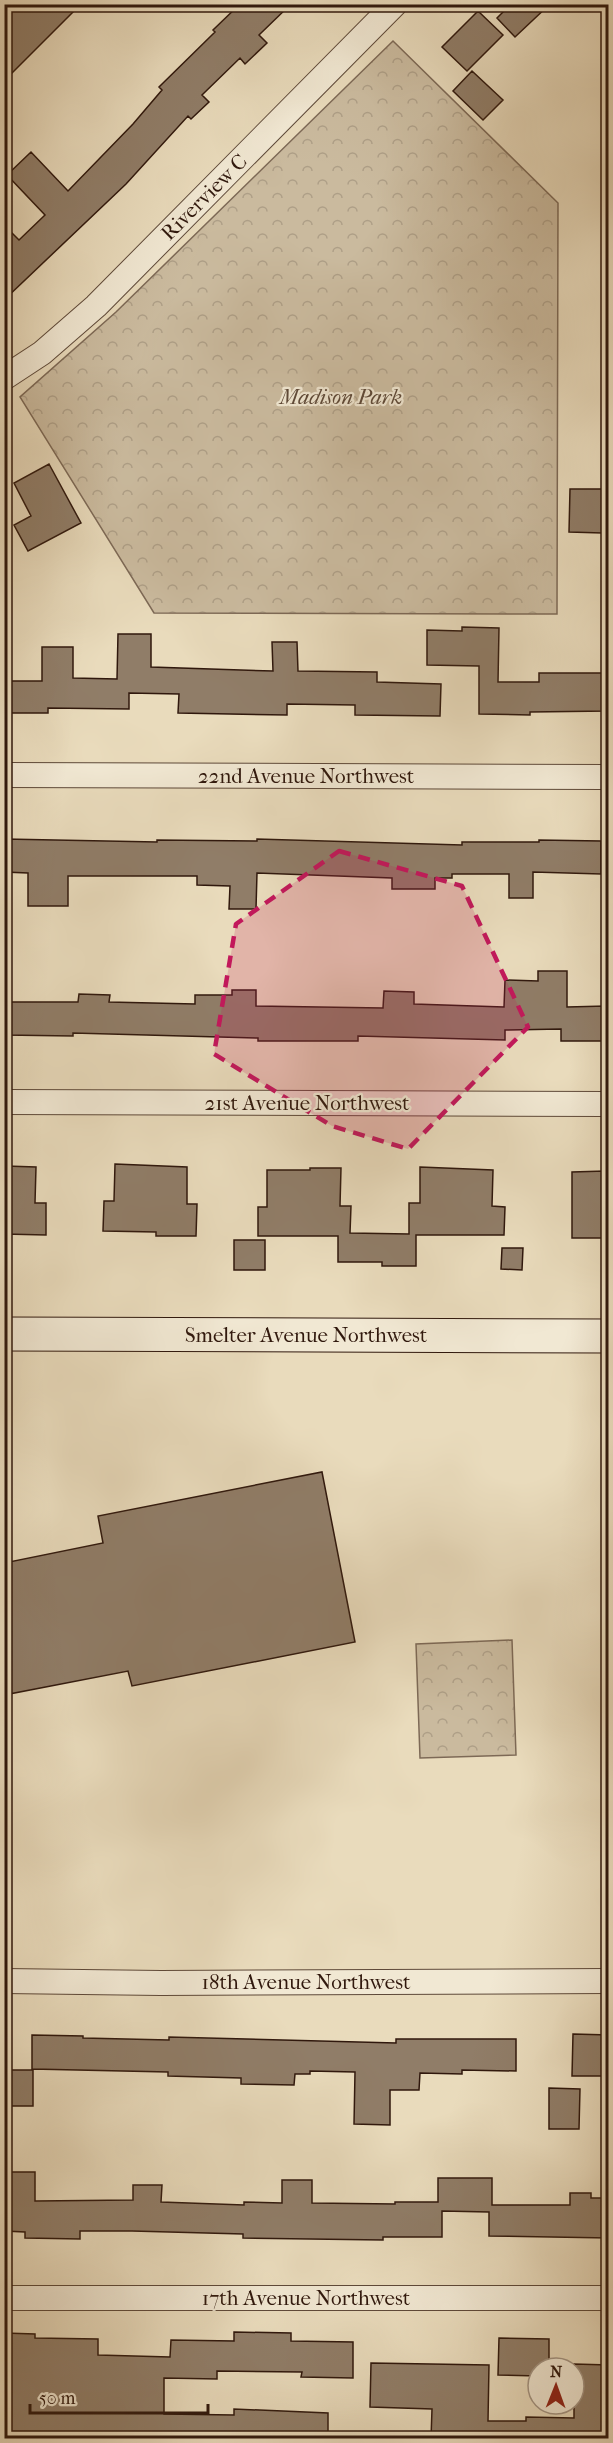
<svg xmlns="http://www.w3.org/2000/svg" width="613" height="2443" font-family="'IM FELL French Canon',serif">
  <defs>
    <pattern id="forest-crowns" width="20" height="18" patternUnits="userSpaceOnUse" patternTransform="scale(1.5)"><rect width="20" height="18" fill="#caba9e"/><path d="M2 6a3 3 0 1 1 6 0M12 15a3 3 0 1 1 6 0" fill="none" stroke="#ae9f87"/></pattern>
  </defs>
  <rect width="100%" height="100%" fill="#e9dbbc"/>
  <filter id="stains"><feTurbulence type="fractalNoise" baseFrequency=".00333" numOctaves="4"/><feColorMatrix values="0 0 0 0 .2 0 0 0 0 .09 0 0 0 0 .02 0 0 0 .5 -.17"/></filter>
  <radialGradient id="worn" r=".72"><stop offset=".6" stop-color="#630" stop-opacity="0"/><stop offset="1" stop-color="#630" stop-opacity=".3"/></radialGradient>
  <!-- forest -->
  <path fill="url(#forest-crowns)" stroke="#7d6956" stroke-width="1.5" d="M 393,41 L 558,203 L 557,614 L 154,613 L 20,397 L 116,312 Z
    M 512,1640 L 516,1755 L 420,1758 L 416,1644 Z"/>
  <!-- building -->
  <path fill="#907d68" stroke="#30180d" stroke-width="1.5" d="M 20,4 L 81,4 L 4,81 L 4,20 Z
    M 240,4 L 291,4 L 259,35 L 267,43 L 245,64 L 240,58 L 202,95 L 209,102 L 191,119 L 188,116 L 126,184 L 4,300 L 4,225 L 19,240 L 45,215 L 7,175 L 31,152 L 68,191 L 133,124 L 162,90 L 159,87 L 215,32 L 213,30 Z
    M 511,4 L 550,4 L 515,37 L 497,18 Z
    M 478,11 L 503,35 L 467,71 L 442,47 Z
    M 472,71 L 503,100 L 483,120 L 453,91 Z
    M 49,464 L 81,523 L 28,551 L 14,525 L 31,516 L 14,483 Z
    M 570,489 L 602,489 L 602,533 L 569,532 Z
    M 462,627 L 499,628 L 498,682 L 539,682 L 539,673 L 607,673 L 608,711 L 530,712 L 530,715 L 479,714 L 479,666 L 427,665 L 427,630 L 462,631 Z
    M 118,634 L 151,634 L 151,667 L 273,671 L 272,642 L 297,642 L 298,671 L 377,672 L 377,682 L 441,684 L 440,716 L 355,715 L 355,705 L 287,704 L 287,715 L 178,713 L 179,694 L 129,693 L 129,709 L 48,708 L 48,713 L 4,713 L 5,681 L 42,681 L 42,647 L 73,647 L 73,678 L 117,679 Z
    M 4,839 L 157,842 L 157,840 L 257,841 L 257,839 L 462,845 L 462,842 L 539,842 L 539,840 L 601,841 L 601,874 L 533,872 L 533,898 L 509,898 L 509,874 L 452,874 L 452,878 L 435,878 L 435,889 L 392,889 L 392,878 L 257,873 L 256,909 L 229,909 L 230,886 L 197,885 L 197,876 L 68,876 L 68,906 L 28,906 L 28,873 L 4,872 Z
    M 538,971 L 567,971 L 567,1007 L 606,1006 L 606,1041 L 561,1041 L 561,1029 L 505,1030 L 505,1040 L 358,1036 L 358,1041 L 258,1041 L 258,1038 L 73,1033 L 73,1036 L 4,1035 L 4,1002 L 78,1002 L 79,994 L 110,995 L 109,1002 L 195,1004 L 195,995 L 232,995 L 232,990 L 256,990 L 256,1006 L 383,1008 L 384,991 L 414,992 L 414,1004 L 504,1007 L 505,980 L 538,981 Z
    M 115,1164 L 187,1167 L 187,1204 L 197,1204 L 196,1236 L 156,1236 L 156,1232 L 103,1231 L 104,1201 L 114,1201 Z
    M 5,1166 L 36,1167 L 35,1203 L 46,1203 L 46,1235 L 4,1234 Z
    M 420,1167 L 493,1170 L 492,1206 L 505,1207 L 504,1235 L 416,1235 L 416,1266 L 382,1266 L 382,1262 L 338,1262 L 338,1236 L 258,1236 L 258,1207 L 267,1207 L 267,1170 L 310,1170 L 310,1168 L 341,1168 L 340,1206 L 351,1206 L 350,1233 L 409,1234 L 409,1203 L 420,1203 Z
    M 605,1171 L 605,1238 L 572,1238 L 572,1172 Z
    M 234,1240 L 265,1240 L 265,1270 L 234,1270 Z
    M 502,1248 L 523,1248 L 522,1270 L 501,1269 Z
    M 322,1472 L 355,1642 L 132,1686 L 128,1671 L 4,1695 L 4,1563 L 103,1543 L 98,1516 Z
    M 573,2034 L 609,2035 L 609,2076 L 572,2076 Z
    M 32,2035 L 83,2036 L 83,2038 L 169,2040 L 169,2037 L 396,2043 L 396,2039 L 516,2039 L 516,2071 L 462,2070 L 462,2074 L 420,2073 L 419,2090 L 390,2090 L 390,2125 L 354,2124 L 355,2072 L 310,2071 L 310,2074 L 295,2074 L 294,2085 L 241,2084 L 241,2078 L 168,2076 L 168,2072 L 32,2069 Z
    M 11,2070 L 33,2070 L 33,2106 L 10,2106 Z
    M 549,2088 L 580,2089 L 579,2129 L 549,2129 Z
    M 11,2172 L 35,2172 L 35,2201 L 133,2200 L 133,2185 L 162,2185 L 161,2202 L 244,2205 L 244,2202 L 282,2203 L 282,2180 L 312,2180 L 312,2203 L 395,2204 L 395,2202 L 438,2202 L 438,2178 L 492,2178 L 492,2205 L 570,2205 L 570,2193 L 591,2193 L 591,2198 L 609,2198 L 609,2238 L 489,2236 L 489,2212 L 442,2211 L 442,2237 L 383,2237 L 383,2240 L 243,2238 L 243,2234 L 132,2231 L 80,2231 L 80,2239 L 25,2238 L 25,2232 L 4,2231 L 4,2197 L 11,2197 Z
    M 234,2332 L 291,2333 L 291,2341 L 353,2342 L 353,2378 L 301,2377 L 302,2372 L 217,2371 L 217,2379 L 164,2378 L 164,2414 L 234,2415 L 234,2409 L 328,2413 L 328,2439 L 68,2439 L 69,2434 L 4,2433 L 4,2333 L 35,2334 L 35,2338 L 98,2339 L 98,2355 L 170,2357 L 171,2340 L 234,2341 Z
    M 499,2338 L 549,2339 L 549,2368 L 538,2368 L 538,2376 L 498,2375 Z
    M 371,2363 L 489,2365 L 488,2421 L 526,2421 L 526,2417 L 574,2418 L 574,2364 L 609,2365 L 609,2439 L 431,2439 L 432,2409 L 370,2407 Z"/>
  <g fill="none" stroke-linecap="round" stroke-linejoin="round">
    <!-- street casing -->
    <g stroke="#5e4939" stroke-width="26">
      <path id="street" d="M 4,378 L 42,353 L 96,306 L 395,4
        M 4,775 L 608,777
        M 4,1102 L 608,1104
        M 4,1981 L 161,1983 L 608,1981
        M 4,2298 L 608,2298"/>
    </g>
    <!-- secondary casing -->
    <g stroke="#30180d" stroke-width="35">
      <path id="secondary" d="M 4,1334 L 608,1336"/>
    </g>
    <!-- street -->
    <use href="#street" stroke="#f1e8d3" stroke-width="24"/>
    <!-- secondary -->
    <use href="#secondary" stroke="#f1e8d3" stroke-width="33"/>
  </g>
  <!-- marked area -->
  <path fill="#c2185b" fill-opacity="0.2" stroke="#c2185b" stroke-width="4.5" stroke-dasharray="12 8" stroke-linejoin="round" d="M 339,851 L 462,886 L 528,1027 L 408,1149 L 332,1126 L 214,1054 L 236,924 Z"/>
  <g text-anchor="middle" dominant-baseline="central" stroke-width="4.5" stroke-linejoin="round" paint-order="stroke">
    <!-- street labels -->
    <g font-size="21" fill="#30180d" stroke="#f1e8d3">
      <text transform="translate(204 197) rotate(-45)">Riverview C</text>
      <text x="306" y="776">22nd Avenue Northwest</text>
      <text x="307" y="1103">21st Avenue Northwest</text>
      <text x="306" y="1335">Smelter Avenue Northwest</text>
      <text x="306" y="1982">18th Avenue Northwest</text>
      <text x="306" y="2298">17th Avenue Northwest</text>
    </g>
    <!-- park labels -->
    <g font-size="21" font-style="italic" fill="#5e4938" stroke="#f1e8d3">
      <text x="341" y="397">Madison Park</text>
    </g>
  </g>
  <!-- margin -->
  <rect width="613" height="2443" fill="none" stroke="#e9dbbc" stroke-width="24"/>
  <rect x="6" y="6" width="601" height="2431" fill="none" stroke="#30180d" stroke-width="3"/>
  <rect x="12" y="12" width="589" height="2419" fill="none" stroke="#30180d" stroke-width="1.5"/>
  <!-- north arrow -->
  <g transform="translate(556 2386) rotate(1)"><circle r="28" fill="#f1e8d3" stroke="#a49584" stroke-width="1.5"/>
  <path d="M0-4.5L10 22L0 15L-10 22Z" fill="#8f2418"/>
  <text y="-9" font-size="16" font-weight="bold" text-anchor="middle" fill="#30180d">N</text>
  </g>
  <!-- scale -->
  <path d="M30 2404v9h178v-9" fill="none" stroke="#30180d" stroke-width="3"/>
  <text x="39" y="2404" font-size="18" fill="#30180d" stroke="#f1e8d3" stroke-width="4.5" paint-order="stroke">50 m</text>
  <rect width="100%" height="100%" filter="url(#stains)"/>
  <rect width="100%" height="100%" fill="url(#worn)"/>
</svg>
